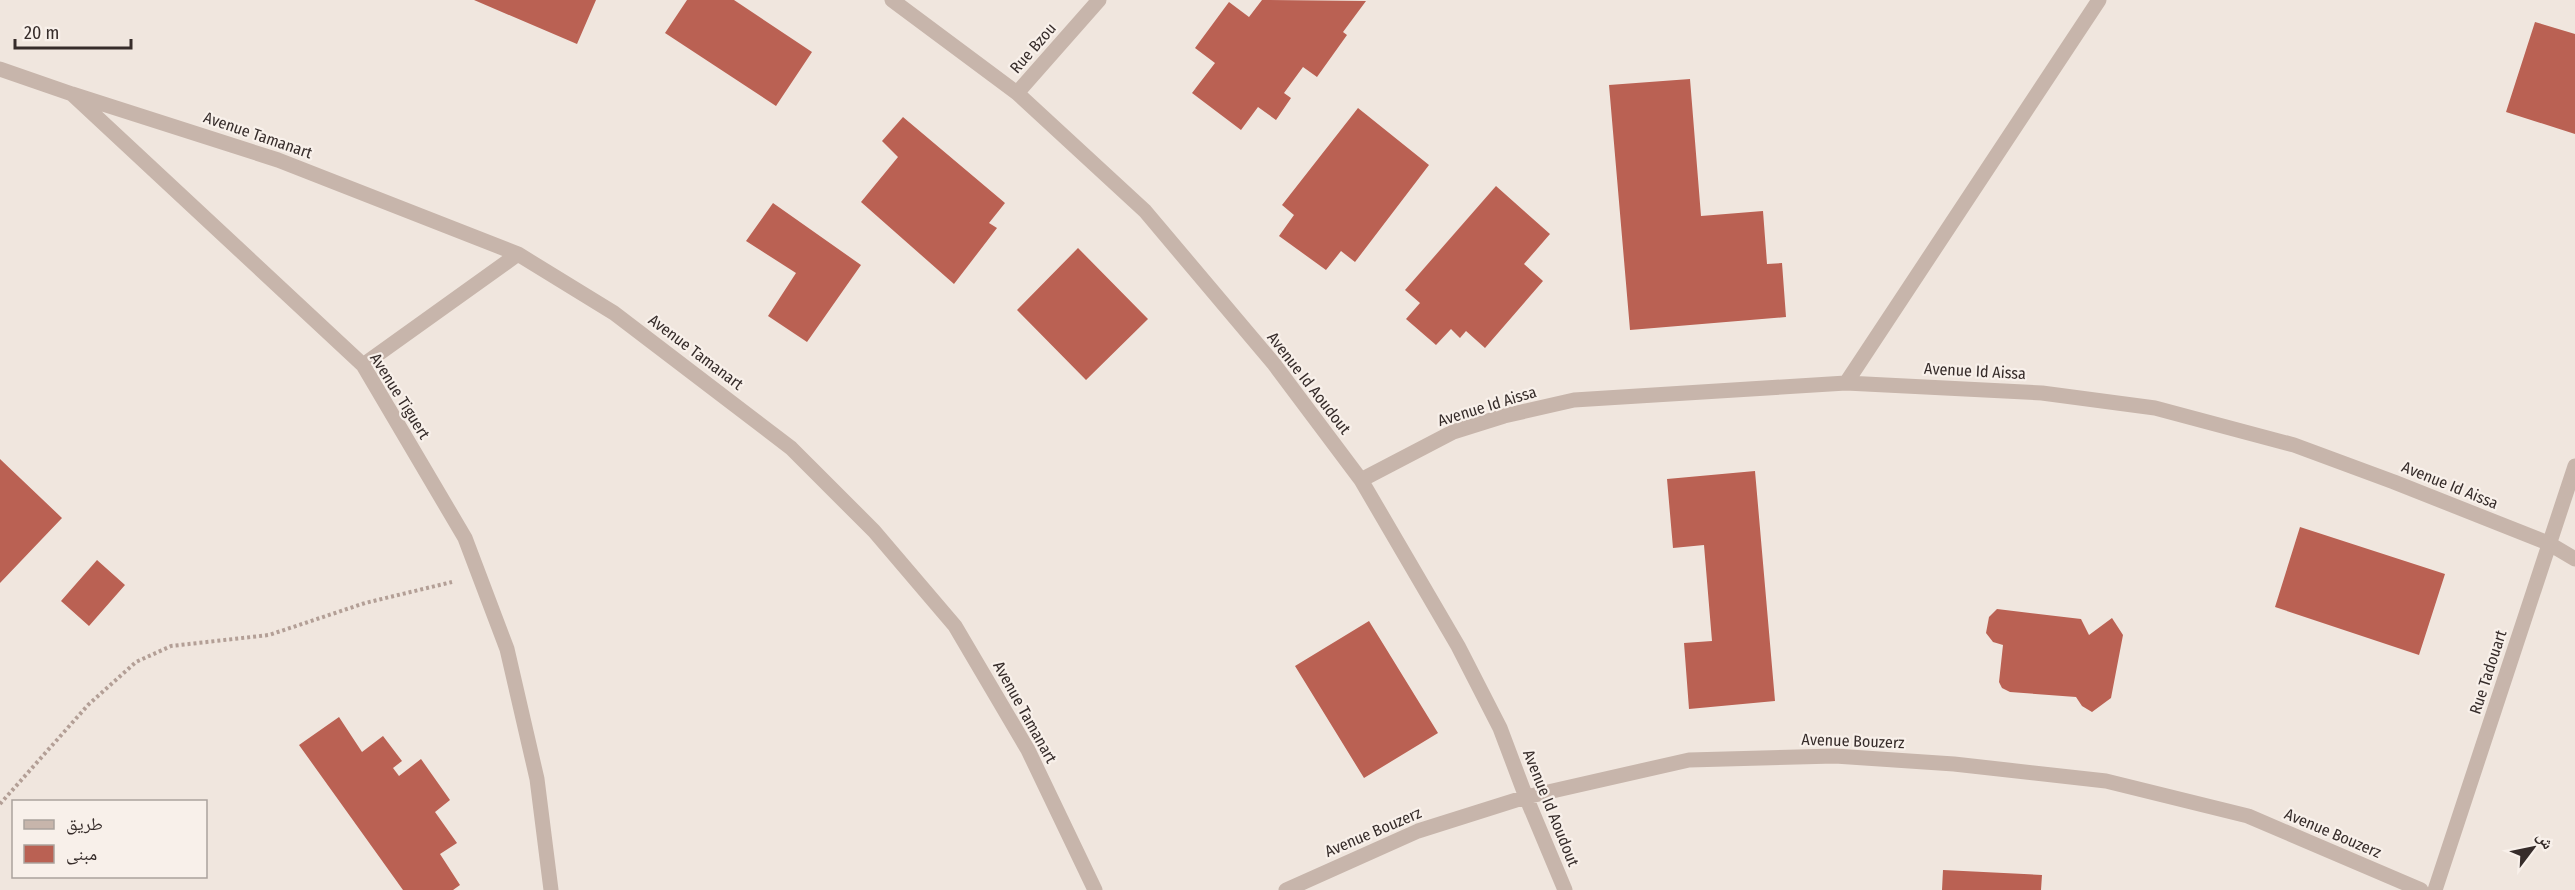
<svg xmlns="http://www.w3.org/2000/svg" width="2575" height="890" font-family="'Fira Sans Condensed','Noto Naskh Arabic',sans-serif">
  <rect width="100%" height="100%" fill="#f0e6de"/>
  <!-- building -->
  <path fill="#ba6153" d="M 474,0 L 596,0 L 577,44 Z
    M 687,0 L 734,0 L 812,52 L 776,106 L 665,33 Z
    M 1262,0 L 1366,1 L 1343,32 L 1347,35 L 1317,77 L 1303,67 L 1284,93 L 1291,98 L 1276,120 L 1258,107 L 1241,130 L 1192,93 L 1215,63 L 1195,48 L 1229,2 L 1249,17 Z
    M 2535,22 L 2575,34 L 2575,134 L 2506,112 Z
    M 1690,79 L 1701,216 L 1763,211 L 1767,264 L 1782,263 L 1786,317 L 1630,330 L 1609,85 Z
    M 1358,108 L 1429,165 L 1355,262 L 1341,251 L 1326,270 L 1279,236 L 1294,215 L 1282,205 Z
    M 903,117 L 1005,203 L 989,223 L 997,228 L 954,284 L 861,202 L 898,157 L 882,141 Z
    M 1496,186 L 1550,234 L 1524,264 L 1543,281 L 1485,348 L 1466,331 L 1460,338 L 1451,329 L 1436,345 L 1406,319 L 1420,303 L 1405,290 Z
    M 773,203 L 861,265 L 807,342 L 768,316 L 796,273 L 746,241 Z
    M 1078,248 L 1148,319 L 1086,380 L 1017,310 Z
    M 0,459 L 62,518 L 0,583 Z
    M 1755,471 L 1775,701 L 1689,709 L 1684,643 L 1712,641 L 1704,545 L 1673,548 L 1667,479 Z
    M 2300,527 L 2445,574 L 2419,655 L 2275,607 Z
    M 97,560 L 125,585 L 89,626 L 61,601 Z
    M 1997,609 L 2081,619 L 2089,635 L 2112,618 L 2123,635 L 2111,698 L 2092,712 L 2082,706 L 2076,697 L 2010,692 L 2002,688 L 1999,682 L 2003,645 L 1993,642 L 1986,633 L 1989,617 Z
    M 1369,621 L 1438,733 L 1364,778 L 1295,666 Z
    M 339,717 L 362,752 L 383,736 L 402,761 L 393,768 L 399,776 L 421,759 L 450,800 L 435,812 L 457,843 L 440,854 L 460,885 L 453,890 L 403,890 L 299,745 Z
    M 1943,870 L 2042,875 L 2041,890 L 1942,890 Z"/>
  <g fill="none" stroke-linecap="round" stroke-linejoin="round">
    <!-- path -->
    <path stroke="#b39f96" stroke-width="4" stroke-dasharray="3 3" stroke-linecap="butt" d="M 0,804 L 88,705 L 136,662 L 171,646 L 269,635 L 365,603 L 452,582"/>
    <!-- street -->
    <path stroke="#c7b5ab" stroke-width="15" d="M 892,0 L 1017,93 L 1145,211 L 1274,364 L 1361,480 L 1458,646 L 1500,728 L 1526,797 L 1565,890
      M 0,69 L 72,94 L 363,365 L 465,538 L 507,649 L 537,779 L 551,890
      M 1017,93 L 1099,0
      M 72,94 L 278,160 L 518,254 L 614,313 L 791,448 L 874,531 L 955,626 L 1028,750 L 1095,890
      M 363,365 L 518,254
      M 1846,383 L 2099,0
      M 1361,480 L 1453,432 L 1504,416 L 1574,400 L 1846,383 L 2042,393 L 2155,408 L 2294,445 L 2394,482 L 2548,543 L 2575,559
      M 1286,890 L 1418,831 L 1526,797 L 1689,760 L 1835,756 L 1954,764 L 2106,781 L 2248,816 L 2421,890
      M 2435,890 L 2575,466"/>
  </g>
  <g text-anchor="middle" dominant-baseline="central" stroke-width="4.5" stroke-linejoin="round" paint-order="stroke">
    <!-- street labels -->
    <g font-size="16" fill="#362c2a" stroke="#f8f0ea">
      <text transform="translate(1033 48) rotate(-49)">Rue Bzou</text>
      <text transform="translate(258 135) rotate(19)">Avenue Tamanart</text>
      <text transform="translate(696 352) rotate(37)">Avenue Tamanart</text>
      <text transform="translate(1975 371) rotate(3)">Avenue Id Aissa</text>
      <text transform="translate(1309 383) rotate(52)">Avenue Id Aoudout</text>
      <text transform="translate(400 396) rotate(58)">Avenue Tiguert</text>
      <text transform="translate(1487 406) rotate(-17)">Avenue Id Aissa</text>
      <text transform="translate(2450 485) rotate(22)">Avenue Id Aissa</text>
      <text transform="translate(2488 672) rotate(-72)">Rue Tadouart</text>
      <text transform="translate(1025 712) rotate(61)">Avenue Tamanart</text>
      <text transform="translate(1853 741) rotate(2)">Avenue Bouzerz</text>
      <text transform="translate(1551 808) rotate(68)">Avenue Id Aoudout</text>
      <text transform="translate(1373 832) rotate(-23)">Avenue Bouzerz</text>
      <text transform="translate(2333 833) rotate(23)">Avenue Bouzerz</text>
    </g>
  </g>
  <!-- legend -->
  <rect x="12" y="800" width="195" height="78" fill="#f8f0ea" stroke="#aaa29d" stroke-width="1.5"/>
  <rect x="24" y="820" width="30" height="9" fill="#c7b5ab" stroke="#aaa29d" stroke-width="1.5"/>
  <text x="66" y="830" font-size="18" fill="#362c2a">طريق</text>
  <rect x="24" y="845" width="30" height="18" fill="#ba6153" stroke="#aaa29d" stroke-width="1.5"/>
  <text x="66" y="860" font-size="18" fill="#362c2a">مبنى</text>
  <!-- north arrow -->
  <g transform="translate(2533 848) rotate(58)" stroke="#f8f0ea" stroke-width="4.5" paint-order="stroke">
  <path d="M0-4.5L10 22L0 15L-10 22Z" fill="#362c2a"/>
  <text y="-9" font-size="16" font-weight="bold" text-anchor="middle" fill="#362c2a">ش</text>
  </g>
  <!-- scale -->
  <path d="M15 39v9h116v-9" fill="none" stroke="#362c2a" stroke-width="3"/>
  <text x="24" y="39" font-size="18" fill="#362c2a" stroke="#f8f0ea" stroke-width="4.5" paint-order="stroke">20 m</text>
</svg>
